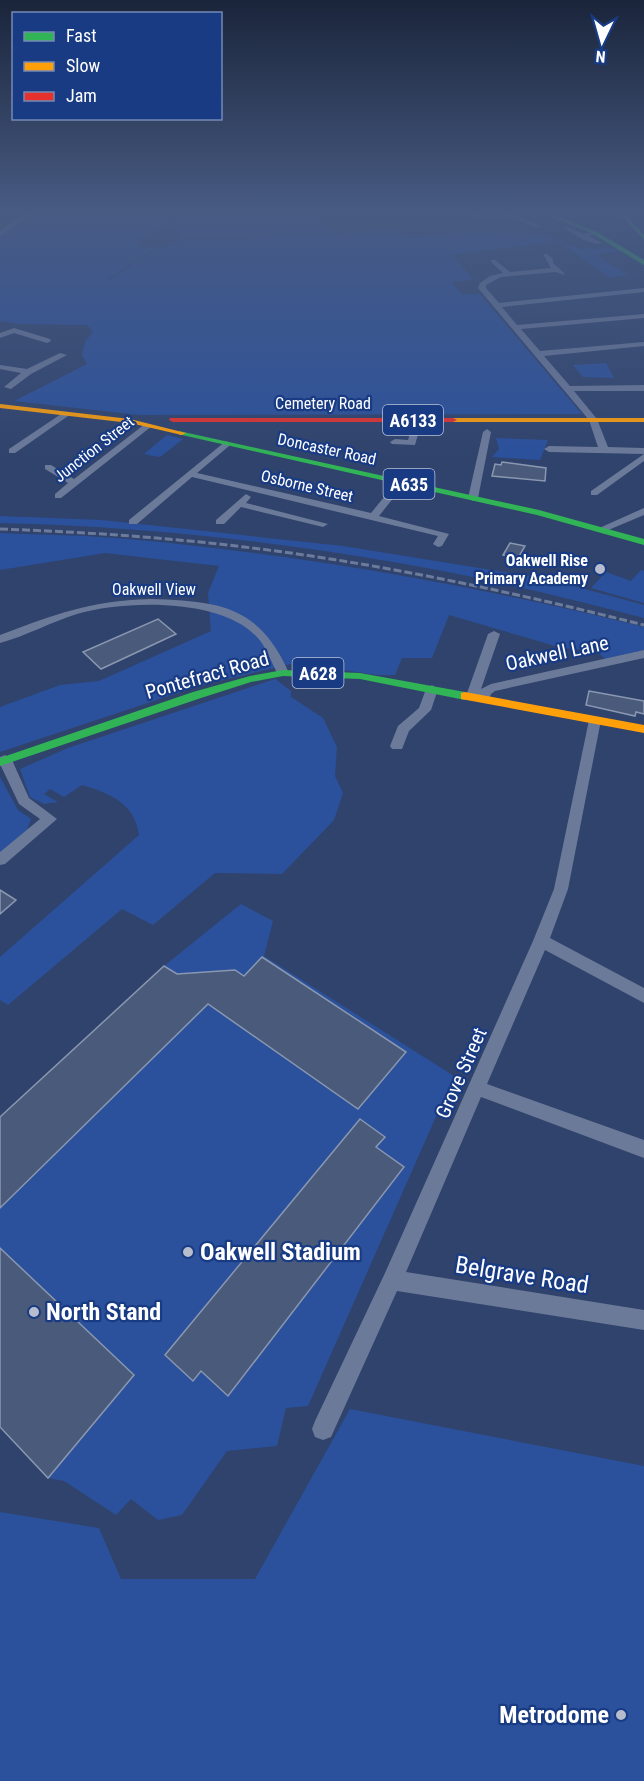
<svg xmlns="http://www.w3.org/2000/svg" width="644" height="1781" font-family="'Roboto Condensed',sans-serif">
  <rect width="100%" height="100%" fill="#30436c"/>
  <!-- green -->
  <path fill="#2b519c" d="M 36,210 L 196,210 L 198,214 L 313,210 L 336,234 L 396,229 L 406,237 L 469,232 L 519,233 L 547,236 L 580,249 L 613,248 L 618,251 L 596,255 L 628,275 L 610,278 L 559,241 L 453,255 L 473,280 L 451,282 L 462,294 L 480,294 L 582,414 L 139,415 L 14,401 L 87,364 L 82,355 L 85,342 L 93,331 L 87,325 L 20,324 L 0,321 L 0,235 Z
    M 606,363 L 614,378 L 583,377 L 573,365 Z
    M 167,435 L 183,439 L 160,457 L 144,454 Z
    M 496,438 L 548,440 L 540,460 L 492,457 L 499,449 Z
    M 0,516 L 102,520 L 343,546 L 548,579 L 644,605 L 644,618 C 563,597 481,577 399,563 C 267,540 134,526 0,523 Z
    M 0,533 C 42,535 85,535 128,539 C 302,555 474,585 644,627 L 644,650 L 605,659 L 597,651 L 562,648 L 449,615 L 432,658 L 402,658 L 395,675 L 377,675 L 295,663 L 199,686 L 0,752 L 0,707 L 60,685 L 99,681 L 211,631 L 208,593 L 219,566 L 105,553 L 0,570 Z
    M 641,570 L 644,571 L 644,603 L 591,588 L 606,572 L 631,581 Z
    M 275,679 L 291,691 L 291,697 L 323,718 L 337,747 L 335,776 L 343,793 L 334,820 L 282,874 L 215,873 L 153,925 L 122,909 L 8,1005 L 0,1000 L 0,957 L 139,835 C 135,803 109,793 82,785 L 64,797 L 50,789 L 44,794 L 58,802 L 44,804 L 30,797 L 20,769 L 68,748 Z
    M 0,777 L 18,810 L 31,819 L 27,830 L 0,852 Z
    M 241,904 L 273,921 L 264,956 L 454,1076 L 308,1406 L 286,1408 L 277,1446 L 227,1451 L 182,1515 L 158,1520 L 131,1499 L 116,1515 L 64,1481 L 48,1478 L 0,1427 L 0,1117 L 164,966 Z
    M 350,1409 L 644,1466 L 644,1781 L 0,1781 L 0,1512 L 99,1528 L 121,1579 L 255,1579 Z"/>
  <!-- water -->
  <path fill="#2e487c" d="M 159,228 L 173,228 L 179,232 L 181,241 L 162,248 L 141,246 L 138,241 Z"/>
  <g fill="none" stroke-linecap="round" stroke-linejoin="round">
    <!-- stream -->
    <path stroke="#2e487c" stroke-width="2" d="M 167,225 L 178,223 L 172,216 L 183,210
      M 187,239 L 239,239 L 276,232 L 276,227
      M 110,279 C 126,269 137,257 155,251"/>
  </g>
  <!-- building -->
  <path fill="#4a5a7b" stroke="#8a97b0" stroke-width="1.5" d="M 502,462 L 546,468 L 545,481 L 492,476 L 495,464 L 501,465 Z
    M 510,543 L 525,546 L 518,558 L 503,555 Z
    M 158,619 L 176,634 L 101,669 L 83,652 Z
    M 589,691 L 644,701 L 644,714 L 636,712 L 635,716 L 586,705 Z
    M 0,890 L 16,900 L 0,914 Z
    M 262,957 L 406,1052 L 358,1109 L 208,1004 L 0,1208 L 0,1117 L 164,966 L 177,974 L 235,970 L 244,976 Z
    M 360,1119 L 385,1137 L 376,1147 L 404,1167 L 228,1396 L 201,1371 L 193,1381 L 165,1355 Z
    M 0,1248 L 134,1375 L 48,1478 L 0,1427 Z"/>
  <g fill="none" stroke-linecap="round" stroke-linejoin="round">
    <!-- street -->
    <path fill="#6c7a9a" fill-rule="evenodd" d="M 29,210 L 36,210 L 0,236 L 0,231 Z
      M 463,210 L 472,210 L 487,216 L 506,215 L 505,214 L 508,212 L 542,227 C 533,230 524,221 515,219 C 494,214 487,225 463,210 Z
      M 564,226 L 584,234 L 597,232 L 597,234 L 589,236 L 602,243 C 592,247 574,234 564,228 Z
      M 543,254 L 547,254 L 553,259 L 553,263 L 564,273 L 564,275 L 556,272 L 501,277 L 486,285 L 486,288 L 499,303 L 644,288 L 644,292 L 502,307 L 517,325 L 644,314 L 644,318 L 521,329 L 540,351 L 644,342 L 644,346 L 544,356 L 570,386 L 644,385 L 644,391 L 574,391 L 597,419 L 608,447 L 644,448 L 644,454 L 549,452 L 544,449 L 549,446 L 598,447 L 589,420 L 478,288 L 480,283 L 490,276 L 503,273 L 491,262 L 491,260 L 495,260 L 510,272 L 551,268 Z
      M 14,328 L 50,339 L 51,341 L 47,343 L 14,333 L 0,338 L 0,333 Z
      M 60,353 L 67,355 L 31,374 L 11,389 L 4,387 L 21,373 L 0,369 L 0,365 L 27,369 Z
      M 64,412 L 71,414 L 15,453 L 9,453 L 9,449 Z
      M 418,417 L 422,420 L 415,445 L 392,444 L 390,442 L 395,439 L 408,440 L 414,420 Z
      M 145,424 L 152,426 L 61,498 L 55,498 L 55,494 L 68,483 L 45,469 L 45,465 L 51,465 L 74,479 Z
      M 487,429 L 491,432 L 478,498 L 473,501 L 468,498 L 483,432 Z
      M 226,441 L 231,444 L 229,446 L 197,473 L 371,513 L 398,480 L 401,479 L 406,482 L 379,516 L 449,534 L 442,546 L 438,547 L 433,544 L 438,536 L 192,477 L 137,524 L 129,524 L 129,520 Z
      M 644,454 L 644,461 L 597,495 L 591,495 L 591,491 Z
      M 246,494 L 251,497 L 246,503 L 328,524 L 323,527 L 241,507 L 224,524 L 216,524 L 216,520 Z
      M 644,508 L 644,515 L 606,531 L 597,529 Z
      M 150,599 C 218,601 259,605 289,673 L 287,676 L 279,676 C 271,663 267,647 256,636 C 219,598 125,600 77,614 C 51,622 26,636 0,643 L 0,635 C 56,614 89,601 150,599 Z
      M 494,631 L 500,634 L 481,689 L 491,684 L 644,650 L 644,658 L 495,691 L 491,694 L 488,702 L 480,702 L 478,696 L 472,700 L 468,699 L 466,696 L 488,634 Z
      M 432,685 L 438,689 L 431,710 L 409,731 L 402,749 L 392,749 L 390,746 L 398,726 L 419,708 L 426,689 Z
      M 595,716 L 601,720 L 568,889 L 550,938 L 644,988 L 644,1003 L 545,950 L 487,1084 L 644,1140 L 644,1158 L 481,1097 L 406,1272 L 644,1310 L 644,1330 L 397,1291 L 331,1437 L 323,1440 L 315,1437 L 312,1429 L 315,1421 L 385,1273 L 533,941 L 554,889 L 589,720 Z
      M 5,755 L 12,760 L 29,798 L 57,819 L 5,864 L 0,865 L 0,852 L 40,819 L 19,804 L 0,764 L 0,757 Z"/>
    <!-- fast -->
    <path fill="#30b455" fill-rule="evenodd" d="M 534,210 L 542,210 L 597,232 L 644,260 L 644,265 L 593,234 Z
      M 616,210 L 622,210 L 644,235 L 644,240 Z
      M 179,431 L 539,510 L 644,539 L 644,545 L 537,515 L 182,435 L 179,435 Z
      M 283,670 L 360,673 L 465,692 L 471,696 L 465,700 L 360,679 L 283,676 L 251,682 L 201,698 L 0,766 L 0,758 L 193,692 L 250,676 Z"/>
    <!-- slow -->
    <path fill="#ff9f0a" fill-rule="evenodd" d="M 0,404 L 130,419 L 186,433 L 182,435 L 130,423 L 0,408 Z
      M 453,418 L 644,418 L 644,422 L 450,422 L 449,420 Z
      M 465,692 L 644,725 L 644,733 L 461,699 L 461,693 Z"/>
    <!-- jam -->
    <path fill="#e5322d" fill-rule="evenodd" d="M 170,418 L 453,418 L 457,420 L 453,422 L 173,422 L 169,420 Z"/>
    <!-- rail -->
    <path stroke="#6d7b9a" stroke-width="3" stroke-dasharray="8 3" stroke-linecap="butt" d="M 0,529 C 82,532 163,537 244,547 C 379,563 512,592 644,625"/>
  </g>
  <!-- sky -->
  <linearGradient id="sky" x2="0" y2="1"><stop stop-color="#1a253b"/><stop offset="0.46" stop-color="#485b83"/><stop offset="1" stop-color="#485b83" stop-opacity="0"/></linearGradient>
  <rect width="644" height="459" fill="url(#sky)"/>
  <!-- markers -->
  <g fill="#b7bdcc" stroke="#183b84" stroke-width="2">
    <circle cx="600" cy="569" r="6"/>
    <circle cx="188" cy="1252" r="6"/>
    <circle cx="34" cy="1312" r="6"/>
    <circle cx="621" cy="1715" r="6"/>
  </g>
  <g text-anchor="middle" dominant-baseline="central" stroke-width="4.5" stroke-linejoin="round" paint-order="stroke">
    <!-- far-street labels -->
    <g font-size="16" fill="#fff" stroke="#183b84">
      <text x="323" y="403">Cemetery Road</text>
      <text transform="translate(94 449) rotate(-38)">Junction Street</text>
      <text transform="translate(327 449) rotate(12)">Doncaster Road</text>
      <text transform="translate(307 486) rotate(13)">Osborne Street</text>
      <text x="154" y="589">Oakwell View</text>
    </g>
    <!-- far-poi labels -->
    <g font-size="16" font-weight="bold" fill="#fff" stroke="#183b84" text-anchor="end">
      <text x="588" y="560">Oakwell Rise<tspan x="588" dy="18">Primary Academy</tspan></text>
    </g>
    <!-- shield labels -->
    <g fill="#183b84" stroke="#bac4da" stroke-width="1.5">
      <rect x="383" y="405" width="60" height="30" rx="4.5"/>
      <rect x="383.5" y="469" width="51" height="30" rx="4.5"/>
      <rect x="292.5" y="658" width="51" height="30" rx="4.5"/>
    </g>
    <g font-size="18" font-weight="bold" fill="#fff">
      <text x="413" y="420">A6133</text>
      <text x="409" y="484">A635</text>
      <text x="318" y="673">A628</text>
    </g>
    <!-- street labels -->
    <g font-size="20" fill="#fff" stroke="#183b84">
      <text transform="translate(557 653) rotate(-12)">Oakwell Lane</text>
      <text transform="translate(207 675) rotate(-16)">Pontefract Road</text>
      <text transform="translate(461 1073) rotate(-66)">Grove Street</text>
    </g>
    <!-- near-poi labels -->
    <g font-size="24" font-weight="bold" fill="#fff" stroke="#183b84" text-anchor="start">
      <text x="200" y="1252">Oakwell Stadium</text>
      <text x="46" y="1312">North Stand</text>
      <text x="609" y="1715" text-anchor="end">Metrodome</text>
    </g>
    <!-- near-street labels -->
    <g font-size="24" fill="#fff" stroke="#183b84">
      <text transform="translate(522 1275) rotate(9)">Belgrave Road</text>
    </g>
  </g>
  <!-- legend -->
  <rect x="12" y="12" width="210" height="108" fill="#183b84" stroke="#7489b5" stroke-width="1.5"/>
  <rect x="24" y="32" width="30" height="9" fill="#30b455" stroke="#7489b5" stroke-width="1.5"/>
  <text x="66" y="42" font-size="18" fill="#ffffff">Fast</text>
  <rect x="24" y="62" width="30" height="9" fill="#ff9f0a" stroke="#7489b5" stroke-width="1.5"/>
  <text x="66" y="72" font-size="18" fill="#ffffff">Slow</text>
  <rect x="24" y="92" width="30" height="9" fill="#e5322d" stroke="#7489b5" stroke-width="1.5"/>
  <text x="66" y="102" font-size="18" fill="#ffffff">Jam</text>
  <!-- north arrow -->
  <g transform="translate(602 42) rotate(185)" stroke="#183b84" stroke-width="4.5" paint-order="stroke">
  <path d="M0-4.5L10 22L0 15L-10 22Z" fill="#ffffff"/>
  <text y="-9" font-size="16" font-weight="bold" text-anchor="middle" fill="#ffffff">N</text>
  </g>
</svg>
